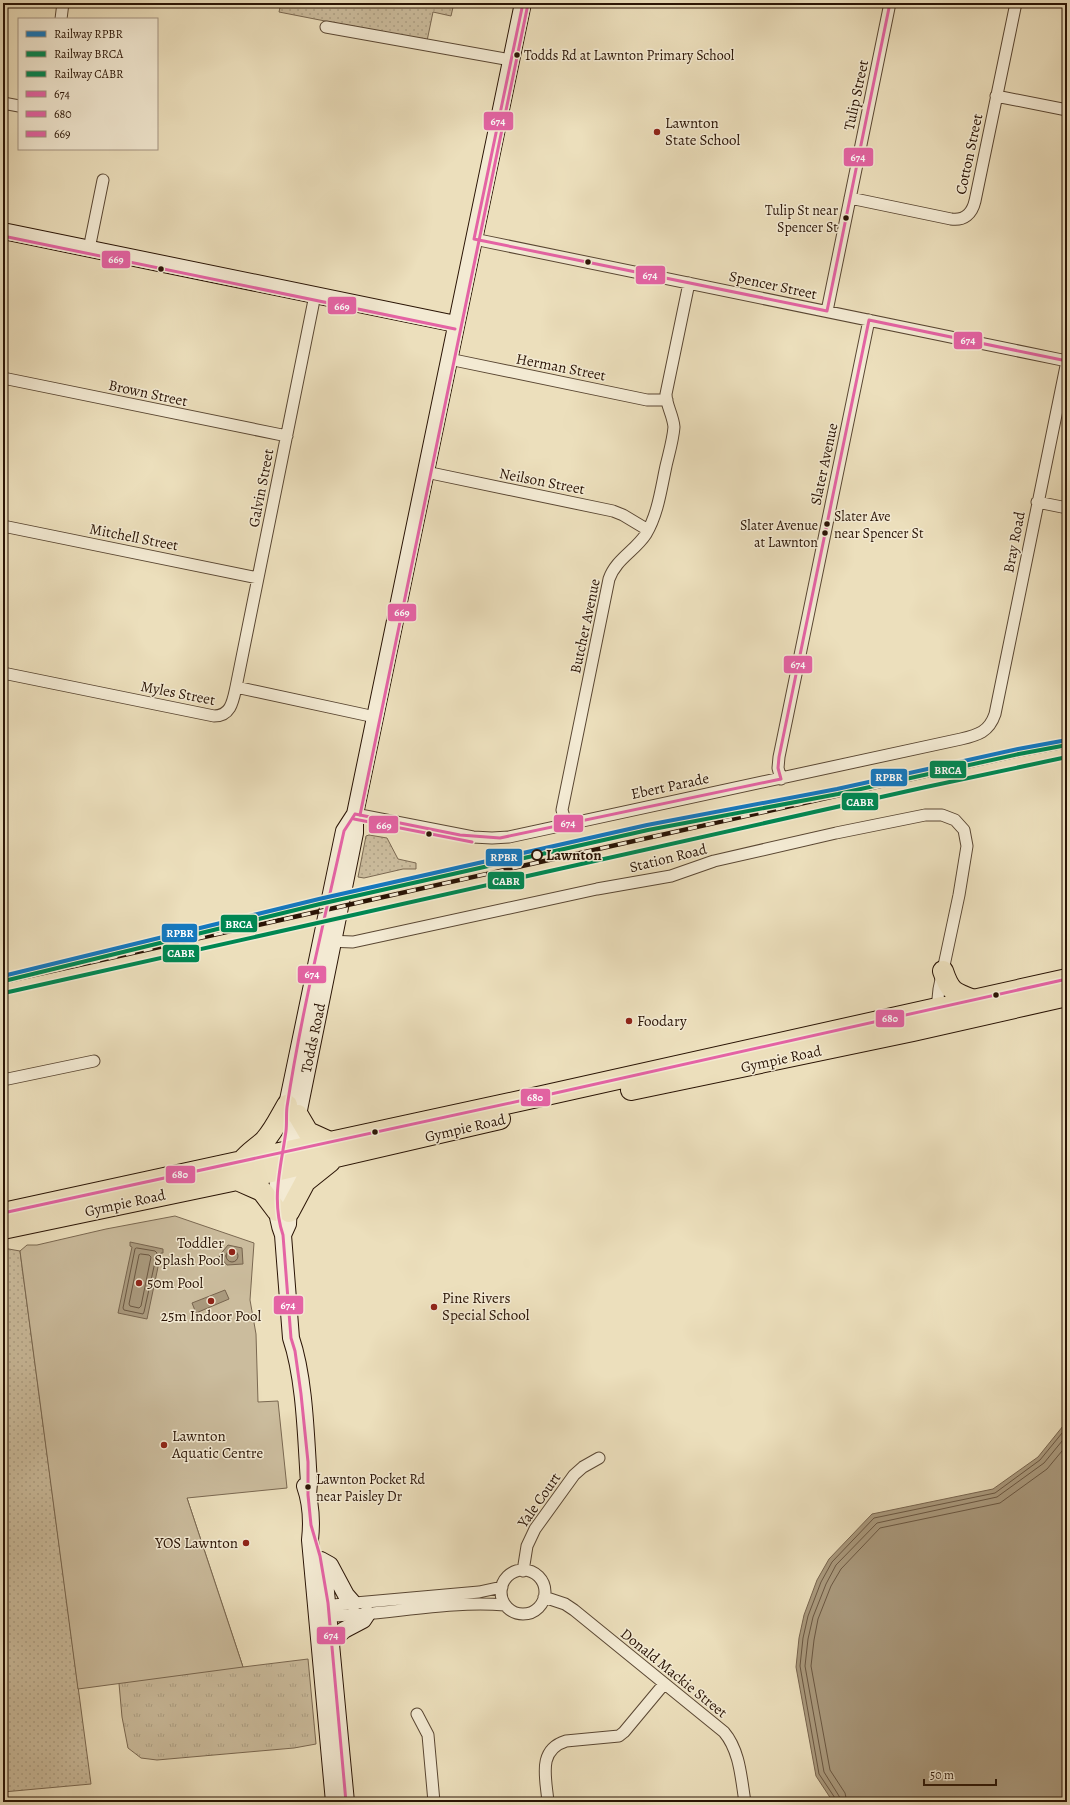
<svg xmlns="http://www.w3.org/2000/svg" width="1070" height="1805" font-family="Alegreya,serif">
  <defs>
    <pattern id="grass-tufts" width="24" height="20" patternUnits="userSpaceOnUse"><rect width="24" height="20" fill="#cbbc9d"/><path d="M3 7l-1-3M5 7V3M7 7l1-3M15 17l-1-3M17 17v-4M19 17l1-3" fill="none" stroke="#aea186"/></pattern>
    <pattern id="park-dots" width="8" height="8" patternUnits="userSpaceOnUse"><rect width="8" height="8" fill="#cbbc9d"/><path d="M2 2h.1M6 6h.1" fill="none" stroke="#aea186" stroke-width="1.8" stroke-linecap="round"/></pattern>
  </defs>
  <rect width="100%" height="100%" fill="#ecdfbc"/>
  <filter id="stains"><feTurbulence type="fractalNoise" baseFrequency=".005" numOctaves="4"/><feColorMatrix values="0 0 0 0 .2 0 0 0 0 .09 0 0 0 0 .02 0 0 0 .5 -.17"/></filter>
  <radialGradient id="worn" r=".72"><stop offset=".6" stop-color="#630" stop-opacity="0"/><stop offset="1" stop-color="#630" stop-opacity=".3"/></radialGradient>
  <!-- grass -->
  <path fill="url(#grass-tufts)" stroke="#7a6851" d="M 187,1498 L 243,1667 L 308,1659 L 316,1744 L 294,1748 L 157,1760 L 141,1758 L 128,1748 L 122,1717 L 117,1661 Z"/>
  <!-- park -->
  <path fill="url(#park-dots)" stroke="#7a6851" d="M 281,3 L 454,3 L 451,16 L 433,12 L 427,41 L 279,12 Z
    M 369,835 L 387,838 L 398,859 L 416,863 L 416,869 L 403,869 L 364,878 L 358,877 L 366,836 Z
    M 3,1248 L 20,1251 L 91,1784 L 3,1792 Z"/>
  <!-- garden -->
  <path fill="#cbbc9d" stroke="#7a6851" d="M 175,1216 L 254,1243 L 250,1300 L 256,1334 L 258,1402 L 278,1401 L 287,1488 L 187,1498 L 243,1667 L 78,1689 L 20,1251 L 27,1245 L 37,1245 L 106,1229 Z"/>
  <!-- water -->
  <path fill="#aa9a7e" stroke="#77644e" d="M 130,1242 L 163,1249 L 163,1253 L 161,1253 L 147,1319 L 118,1313 L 132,1247 L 130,1246 Z
    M 228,1245 L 242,1248 L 243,1264 L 227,1265 L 219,1256 Z
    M 225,1290 L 229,1299 L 196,1313 L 192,1303 Z
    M 1067,1416 L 1067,1802 L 833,1802 L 816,1776 L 796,1667 L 799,1638 L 804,1615 L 817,1580 L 829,1559 L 872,1514 L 993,1489 L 1038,1457 L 1063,1426 Z"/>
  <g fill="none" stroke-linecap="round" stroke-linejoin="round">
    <!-- shore -->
    <path stroke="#6a5742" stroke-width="1" d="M 137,1248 L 155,1251 L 157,1253 L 144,1312 L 143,1314 L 124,1310 L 123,1308 L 135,1249 Z
      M226 1256a6 6 0 1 1 12 0a6 6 0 1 1-12 0Z
      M 141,1254 L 149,1255 L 151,1257 L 141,1306 L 139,1308 L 130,1306 L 129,1304 L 139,1255 Z
      M 836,1802 L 835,1798 L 819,1774 L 800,1666 L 803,1638 L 808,1616 L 821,1582 L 832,1562 L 874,1518 L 995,1493 L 1040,1460 L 1067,1427
      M 841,1802 L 839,1796 L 824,1772 L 805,1666 L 808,1639 L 813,1617 L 826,1584 L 836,1565 L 877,1523 L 997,1497 L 1044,1463 L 1067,1435
      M 847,1802 L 845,1793 L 830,1770 L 811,1666 L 814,1640 L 818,1619 L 831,1586 L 841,1569 L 880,1528 L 1000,1503 L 1047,1469 L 1067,1445"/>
    <!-- street casing -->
    <g stroke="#5a4733" stroke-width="13">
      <path id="street" d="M 61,19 L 63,3
        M 326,27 L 511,60
        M 996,96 L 1067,110
        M 3,103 L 19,106
        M 850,198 L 951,219 C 964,221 972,214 975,201 L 1016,3
        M 474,239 L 1067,361
        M 89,249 L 103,180
        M 827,311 L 890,3
        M 449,359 L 647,400 L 667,400
        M 3,378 L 287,436
        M 426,472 L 613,511 L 623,515 L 648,530
        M 1037,502 L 1067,508
        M 3,526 L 258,578
        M 3,673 L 214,716 C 231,716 233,701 236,687 L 315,295
        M 236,687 L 375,717
        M 781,779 L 778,768 L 779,757 L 869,320
        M 355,814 L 473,837 L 492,838 L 509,837 L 961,739 C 978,735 989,732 995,714 L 1067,361
        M 566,824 L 562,810 L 609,579 C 616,559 635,551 646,534 C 658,514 661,489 666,466 C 669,453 673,440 674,427 C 673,415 666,405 666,394 L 689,283
        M 326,941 L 353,942 L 597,889 L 671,876 L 714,861 L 836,833 L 925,815 L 942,815 L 955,820 L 964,830 L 967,846 L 959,895 L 939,989 L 938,999 L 940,1011
        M 3,1080 L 94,1061
        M501 1592a22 22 0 1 1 44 0a22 22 0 1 1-44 0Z
        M 523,1571 L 527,1546 L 535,1529 L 574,1475 L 583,1467 L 599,1458
        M 544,1597 L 565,1604 L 574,1610 L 724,1732 C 740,1751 741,1778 745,1802
        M 321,1610 L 333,1605 L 479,1592 L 502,1587
        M 323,1616 C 384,1616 444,1600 505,1605
        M 417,1714 L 428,1735 L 434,1802
        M 548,1802 C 546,1778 537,1750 566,1741 L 619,1736 L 624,1732 L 664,1684"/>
    </g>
    <!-- secondary casing -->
    <g stroke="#2a1405" stroke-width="18">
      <path id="secondary" d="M 3,231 L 456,324
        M 287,1117 L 287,1105 L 344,831 L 355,814
        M 281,1160 C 277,1184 273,1211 283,1235 L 291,1338 C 305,1379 306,1440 309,1483 L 308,1495
        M 283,1235 L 288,1224 L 291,1168 L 298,1115 L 355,833 L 355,814 L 523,3
        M 305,1486 C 311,1503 312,1522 310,1540 L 334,1802
        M 321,1560 L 330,1565 L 346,1595 L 353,1603
        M 325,1581 L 346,1802
        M 331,1642 L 344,1630 L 363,1620 L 367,1614"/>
    </g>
    <!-- highway casing -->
    <g stroke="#2a1405" stroke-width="22">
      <path id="highway" d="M 943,971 C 950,992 954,993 974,1000
        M 631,1090 L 913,1031 L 1067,996
        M 298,1115 L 308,1132 L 330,1142
        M 242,1161 C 249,1152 257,1148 265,1140 C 274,1130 280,1117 287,1105
        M 237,1180 L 262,1191 L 277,1211
        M 289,1212 L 305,1182 L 330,1162
        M 3,1213 L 533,1098 L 1067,979
        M 3,1229 L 237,1180 L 500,1119"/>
    </g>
    <!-- street -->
    <use href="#street" stroke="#f3ead3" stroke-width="11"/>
    <!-- secondary -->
    <use href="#secondary" stroke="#f3ead3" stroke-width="16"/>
    <!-- highway -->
    <use href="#highway" stroke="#ecdfbc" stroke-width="20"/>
    <!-- rail casing -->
    <g stroke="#2a1405" stroke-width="4.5">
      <path id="rail" d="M 3,982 L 1019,755 L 1067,746"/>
    </g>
    <!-- rail -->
    <use href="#rail" stroke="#f3ead3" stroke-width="3" stroke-dasharray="9" stroke-linecap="butt"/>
    <!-- bus-1 casing -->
    <g stroke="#f3ead3" stroke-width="6">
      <path id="bus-1" d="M 474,239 L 827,311
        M 474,239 L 523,3
        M 827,311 L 890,3
        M 869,320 L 1067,361
        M 781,779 L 778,768 L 779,757 L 869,320
        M 355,814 L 460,835 L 500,838 L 781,779
        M 346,1802 L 328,1603 L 320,1556 L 311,1525 L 308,1495 L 308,1462 L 301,1394 L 295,1351 L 291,1338 L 283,1235 C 271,1199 281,1167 286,1131 C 287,1123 286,1115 287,1107 C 301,1014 324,922 344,831 L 355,814"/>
    </g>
    <!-- bus-2 casing -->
    <g stroke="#f3ead3" stroke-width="6">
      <path id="bus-2" d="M 3,1213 L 533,1098 L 1067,979"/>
    </g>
    <!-- bus-3 casing -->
    <g stroke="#f3ead3" stroke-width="6">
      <path id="bus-3" d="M 3,236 L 455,329
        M 360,815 L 528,4
        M 354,819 L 472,842"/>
    </g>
    <!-- bus-1 -->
    <use href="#bus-1" stroke="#e463a4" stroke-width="3"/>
    <!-- bus-2 -->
    <use href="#bus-2" stroke="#e463a4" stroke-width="3"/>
    <!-- bus-3 -->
    <use href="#bus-3" stroke="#e463a4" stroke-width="3"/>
    <!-- rail-1 casing -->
    <g stroke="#f3ead3" stroke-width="7">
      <path id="rail-1" d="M 3,976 L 319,899 L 647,825 L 837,789 L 1018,749 L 1067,740"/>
    </g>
    <!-- rail-2 casing -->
    <g stroke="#f3ead3" stroke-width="7">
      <path id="rail-2" d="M 4,981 L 320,904 L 648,830 L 838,794 L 1019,754 L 1067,745"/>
    </g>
    <!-- rail-3 casing -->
    <g stroke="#f3ead3" stroke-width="7">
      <path id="rail-3" d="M 4,993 L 926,787 L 1067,757"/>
    </g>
    <!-- rail-1 -->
    <use href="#rail-1" stroke="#1578be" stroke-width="4"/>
    <!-- rail-2 -->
    <use href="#rail-2" stroke="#008752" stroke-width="4"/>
    <!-- rail-3 -->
    <use href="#rail-3" stroke="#008752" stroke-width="4"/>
  </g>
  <!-- markers -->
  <g fill="#2a1405" stroke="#f3ead3" stroke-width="1.5">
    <circle cx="517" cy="55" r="3.5"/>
    <circle cx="846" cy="218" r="3.5"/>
    <circle cx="588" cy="262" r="3.5"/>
    <circle cx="161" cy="269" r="3.5"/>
    <circle cx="827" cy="524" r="3.5"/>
    <circle cx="825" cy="533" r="3.5"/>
    <circle cx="429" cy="834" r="3.5"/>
    <circle cx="996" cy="995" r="3.5"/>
    <circle cx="375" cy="1132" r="3.5"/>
    <circle cx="308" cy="1487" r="3.5"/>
  </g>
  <g fill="#8f2418" stroke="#f3ead3" stroke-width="1.5">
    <circle cx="657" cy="132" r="4"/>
    <circle cx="629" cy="1021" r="4"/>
    <circle cx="232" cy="1252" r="4"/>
    <circle cx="139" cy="1283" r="4"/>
    <circle cx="211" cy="1301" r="4"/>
    <circle cx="434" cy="1307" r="4"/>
    <circle cx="164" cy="1445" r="4"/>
    <circle cx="246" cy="1543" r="4"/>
  </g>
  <circle fill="#f3ead3" stroke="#2a1405" stroke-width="2" cx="537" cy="855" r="5"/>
  <g text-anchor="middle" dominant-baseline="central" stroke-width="3" stroke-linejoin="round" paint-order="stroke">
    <!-- bus labels -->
    <g font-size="14" fill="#2a1405" stroke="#f3ead3" text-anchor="start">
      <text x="524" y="55">Todds Rd at Lawnton Primary School</text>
      <text x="838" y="210" text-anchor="end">Tulip St near<tspan x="838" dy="17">Spencer St</tspan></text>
      <text x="834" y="516">Slater Ave<tspan x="834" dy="17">near Spencer St</tspan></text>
      <text x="818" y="525" text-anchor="end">Slater Avenue<tspan x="818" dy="17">at Lawnton</tspan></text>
      <text x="316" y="1479">Lawnton Pocket Rd<tspan x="316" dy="17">near Paisley Dr</tspan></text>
    </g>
    <!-- street labels -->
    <g font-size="15" fill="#2a1405" stroke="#f3ead3">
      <text transform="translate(856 95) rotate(-78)">Tulip Street</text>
      <text transform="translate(969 154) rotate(-78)">Cotton Street</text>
      <text transform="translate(773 285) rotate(12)">Spencer Street</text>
      <text transform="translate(561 367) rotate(11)">Herman Street</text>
      <text transform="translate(148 393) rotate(12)">Brown Street</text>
      <text transform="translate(824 464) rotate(-78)">Slater Avenue</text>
      <text transform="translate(542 481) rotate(11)">Neilson Street</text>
      <text transform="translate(261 488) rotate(-79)">Galvin Street</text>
      <text transform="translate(134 537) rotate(11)">Mitchell Street</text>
      <text transform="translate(1014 542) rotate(-79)">Bray Road</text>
      <text transform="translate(585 626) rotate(-78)">Butcher Avenue</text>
      <text transform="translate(178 693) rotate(11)">Myles Street</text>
      <text transform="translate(670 786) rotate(-12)">Ebert Parade</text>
      <text transform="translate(668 858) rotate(-14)">Station Road</text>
      <text transform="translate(313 1038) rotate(-78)">Todds Road</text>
      <text transform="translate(781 1059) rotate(-12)">Gympie Road</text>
      <text transform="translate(465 1128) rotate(-13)">Gympie Road</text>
      <text transform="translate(125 1203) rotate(-12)">Gympie Road</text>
      <text transform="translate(539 1500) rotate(-55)">Yale Court</text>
      <text transform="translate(674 1673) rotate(39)">Donald Mackie Street</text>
    </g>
    <!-- poi labels -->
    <g font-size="15" fill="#2a1405" stroke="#f3ead3" text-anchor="start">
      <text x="665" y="123">Lawnton<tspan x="665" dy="17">State School</tspan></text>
      <text x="637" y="1021">Foodary</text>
      <text x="224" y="1243" text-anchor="end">Toddler<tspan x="224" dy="17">Splash Pool</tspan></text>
      <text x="147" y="1283">50m Pool</text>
      <text x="442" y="1298">Pine Rivers<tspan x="442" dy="17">Special School</tspan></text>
      <text x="211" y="1316" text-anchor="middle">25m Indoor Pool</text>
      <text x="172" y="1436">Lawnton<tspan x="172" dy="17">Aquatic Centre</tspan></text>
      <text x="238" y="1543" text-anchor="end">YOS Lawnton</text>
    </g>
    <!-- stop labels -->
    <g font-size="15" font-weight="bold" fill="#2a1405" stroke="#f3ead3" text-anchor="start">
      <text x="546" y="855">Lawnton</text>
    </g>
  </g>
  <g stroke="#f3ead3" stroke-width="1.5">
    <rect x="483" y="111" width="31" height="20" rx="4" fill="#e463a4"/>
    <rect x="843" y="147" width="31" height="20" rx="4" fill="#e463a4"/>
    <rect x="101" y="250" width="30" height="19" rx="4" fill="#e463a4"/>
    <rect x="635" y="265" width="31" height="20" rx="4" fill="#e463a4"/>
    <rect x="327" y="296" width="30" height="19" rx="4" fill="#e463a4"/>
    <rect x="953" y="331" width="30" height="19" rx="4" fill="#e463a4"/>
    <rect x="387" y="603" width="30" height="19" rx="4" fill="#e463a4"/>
    <rect x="783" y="655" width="30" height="19" rx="4" fill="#e463a4"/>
    <rect x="929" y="760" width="38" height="19" rx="4" fill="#008752"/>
    <rect x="870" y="768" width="38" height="19" rx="4" fill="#1578be"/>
    <rect x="841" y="792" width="38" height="19" rx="4" fill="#008752"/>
    <rect x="553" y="814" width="31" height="19" rx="4" fill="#e463a4"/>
    <rect x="368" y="815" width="31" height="19" rx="4" fill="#e463a4"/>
    <rect x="485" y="848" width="38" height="19" rx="4" fill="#1578be"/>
    <rect x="487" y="871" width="38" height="19" rx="4" fill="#008752"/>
    <rect x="220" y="914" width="38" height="19" rx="4" fill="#008752"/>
    <rect x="161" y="923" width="37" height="20" rx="4" fill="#1578be"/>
    <rect x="162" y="944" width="38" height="19" rx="4" fill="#008752"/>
    <rect x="297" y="965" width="30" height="19" rx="4" fill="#e463a4"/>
    <rect x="875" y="1009" width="30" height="19" rx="4" fill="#e463a4"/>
    <rect x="520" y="1088" width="31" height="19" rx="4" fill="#e463a4"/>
    <rect x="165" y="1165" width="31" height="19" rx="4" fill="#e463a4"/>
    <rect x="273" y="1295" width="31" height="20" rx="4" fill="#e463a4"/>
    <rect x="316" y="1626" width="30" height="19" rx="4" fill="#e463a4"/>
  </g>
  <g font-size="11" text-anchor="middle" font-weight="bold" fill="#fff">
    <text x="498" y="125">674</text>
    <text x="858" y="161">674</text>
    <text x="116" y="263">669</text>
    <text x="650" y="279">674</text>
    <text x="342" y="310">669</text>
    <text x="968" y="344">674</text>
    <text x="402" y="616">669</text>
    <text x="798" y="668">674</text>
    <text x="948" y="774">BRCA</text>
    <text x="889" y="781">RPBR</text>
    <text x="860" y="806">CABR</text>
    <text x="568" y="827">674</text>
    <text x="384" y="829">669</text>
    <text x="504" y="861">RPBR</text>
    <text x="506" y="885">CABR</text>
    <text x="239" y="928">BRCA</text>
    <text x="180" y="937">RPBR</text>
    <text x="181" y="957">CABR</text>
    <text x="312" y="978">674</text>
    <text x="890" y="1022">680</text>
    <text x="535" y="1101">680</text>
    <text x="180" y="1178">680</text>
    <text x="288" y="1309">674</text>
    <text x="331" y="1639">674</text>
  </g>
  <!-- margin -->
  <rect width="1070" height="1805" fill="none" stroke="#ecdfbc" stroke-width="16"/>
  <rect x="4" y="4" width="1062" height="1797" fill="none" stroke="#2a1405" stroke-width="2"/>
  <rect x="8" y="8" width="1054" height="1789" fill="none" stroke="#2a1405"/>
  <!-- legend -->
  <rect x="18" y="18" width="140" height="132" fill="#f3ead3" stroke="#a39481"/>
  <rect x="26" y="31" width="20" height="6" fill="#1578be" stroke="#a39481"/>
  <text x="54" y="38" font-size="12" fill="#2a1405">Railway RPBR</text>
  <rect x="26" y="51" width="20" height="6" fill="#008752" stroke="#a39481"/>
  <text x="54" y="58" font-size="12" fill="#2a1405">Railway BRCA</text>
  <rect x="26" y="71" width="20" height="6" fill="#008752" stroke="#a39481"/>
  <text x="54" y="78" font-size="12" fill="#2a1405">Railway CABR</text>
  <rect x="26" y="91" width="20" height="6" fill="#e463a4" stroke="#a39481"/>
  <text x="54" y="98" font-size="12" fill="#2a1405">674</text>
  <rect x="26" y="111" width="20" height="6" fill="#e463a4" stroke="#a39481"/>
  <text x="54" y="118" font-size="12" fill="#2a1405">680</text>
  <rect x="26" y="131" width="20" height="6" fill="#e463a4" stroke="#a39481"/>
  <text x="54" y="138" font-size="12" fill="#2a1405">669</text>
  <!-- scale -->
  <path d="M924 1779v6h72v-6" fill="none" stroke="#2a1405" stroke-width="2"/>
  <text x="930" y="1779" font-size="12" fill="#2a1405" stroke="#f3ead3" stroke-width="3" paint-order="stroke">50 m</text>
  <rect width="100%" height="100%" filter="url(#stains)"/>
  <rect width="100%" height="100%" fill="url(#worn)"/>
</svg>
